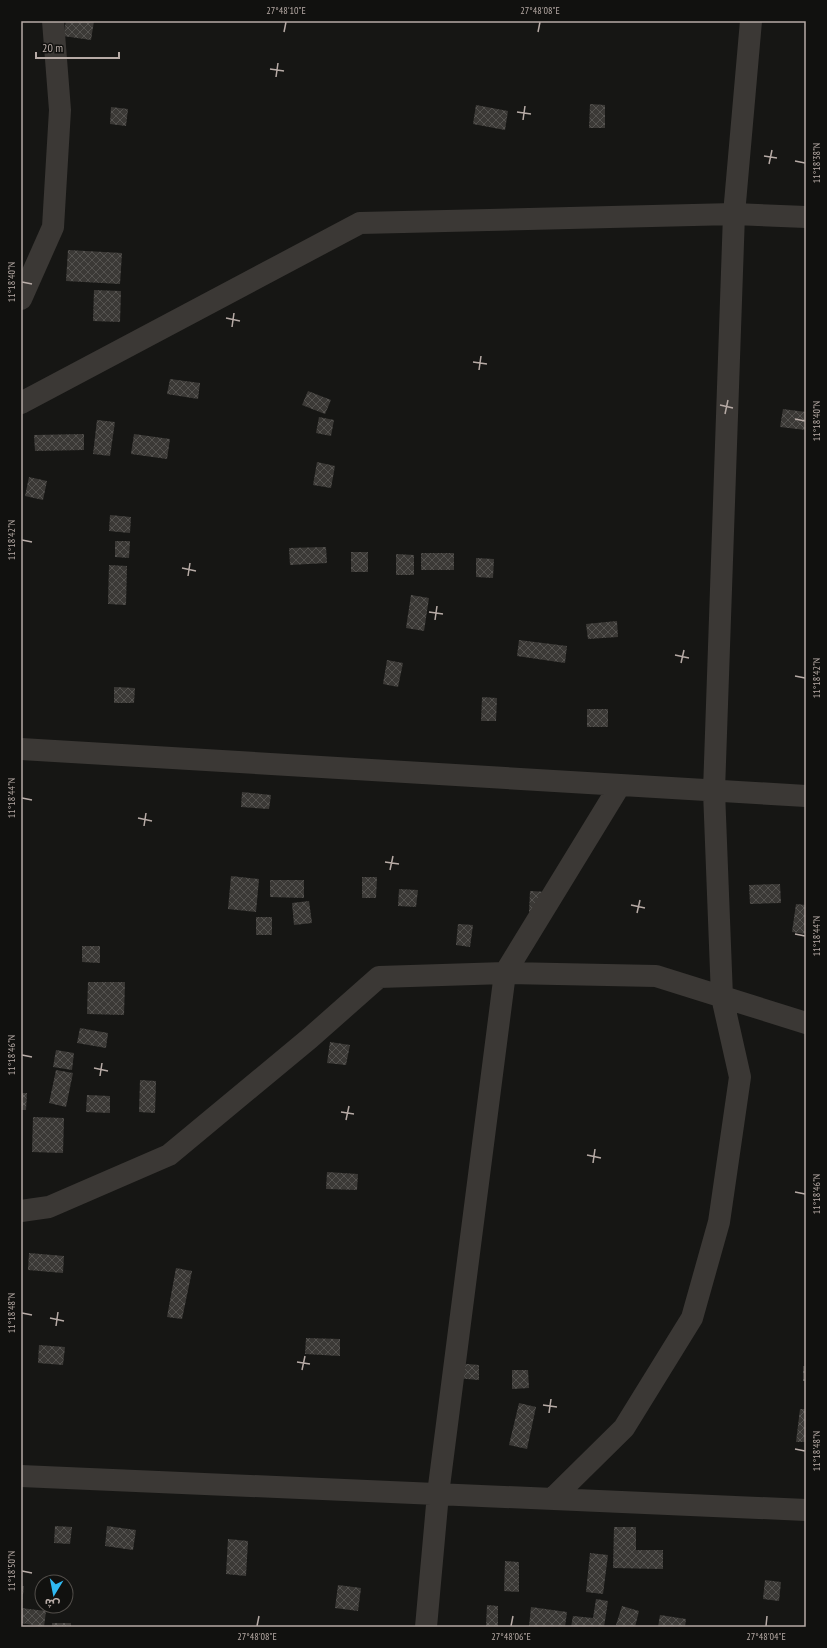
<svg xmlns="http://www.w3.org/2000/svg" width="827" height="1648" font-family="'PT Sans Narrow','Noto Sans Arabic',sans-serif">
  <defs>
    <pattern id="building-cross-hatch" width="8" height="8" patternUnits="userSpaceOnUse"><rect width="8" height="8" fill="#3b3936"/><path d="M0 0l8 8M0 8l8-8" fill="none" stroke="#555350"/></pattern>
  </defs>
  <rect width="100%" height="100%" fill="#161614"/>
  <!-- building -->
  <path fill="url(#building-cross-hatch)" d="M 66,21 L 94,21 L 91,40 L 63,36 Z
    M 590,104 L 605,105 L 605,128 L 589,128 Z
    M 476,105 L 508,111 L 505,130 L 473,124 Z
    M 111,107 L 128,109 L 126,126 L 110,124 Z
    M 68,250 L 122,253 L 120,284 L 66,281 Z
    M 94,290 L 121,291 L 120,322 L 93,321 Z
    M 170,379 L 200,383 L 198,399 L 167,394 Z
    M 308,391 L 331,400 L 325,414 L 302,405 Z
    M 783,409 L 806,412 L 806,430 L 780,427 Z
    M 319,417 L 334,420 L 331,436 L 316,433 Z
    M 97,420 L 115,422 L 110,456 L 93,454 Z
    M 84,434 L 84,450 L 35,451 L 34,435 Z
    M 134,434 L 170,439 L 167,459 L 131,454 Z
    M 317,462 L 335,466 L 331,488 L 313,485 Z
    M 29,477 L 47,481 L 43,500 L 25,496 Z
    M 110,515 L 131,517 L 130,533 L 109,531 Z
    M 115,541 L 130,541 L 129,558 L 115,557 Z
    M 326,547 L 327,563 L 290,565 L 289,548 Z
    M 351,552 L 368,552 L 368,572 L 351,572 Z
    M 421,553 L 454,553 L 454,570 L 421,570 Z
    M 396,554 L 414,555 L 414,575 L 396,575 Z
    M 476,558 L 494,559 L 493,578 L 476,577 Z
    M 109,565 L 127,566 L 126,605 L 108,604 Z
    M 411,595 L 429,598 L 424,631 L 406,628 Z
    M 617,621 L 618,637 L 588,639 L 586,624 Z
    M 519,640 L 567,646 L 565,663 L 517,656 Z
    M 387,660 L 403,663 L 398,687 L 383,684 Z
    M 114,687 L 135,688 L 134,703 L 114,703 Z
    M 482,697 L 497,698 L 496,721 L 481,721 Z
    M 587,709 L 608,709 L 608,727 L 587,727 Z
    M 242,792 L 271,795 L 269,809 L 241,807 Z
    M 231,876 L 259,879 L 256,912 L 228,909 Z
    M 362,877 L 377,877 L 376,898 L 362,898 Z
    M 270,880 L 304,880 L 304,898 L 270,897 Z
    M 780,884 L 781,903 L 750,904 L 749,885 Z
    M 399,889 L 418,890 L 416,907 L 398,906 Z
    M 530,891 L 548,892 L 546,912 L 529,912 Z
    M 309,901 L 312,923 L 294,925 L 292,903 Z
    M 796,904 L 806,905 L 806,934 L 792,932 Z
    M 256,917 L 272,917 L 272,935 L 256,935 Z
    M 458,924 L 473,925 L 470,947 L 456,945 Z
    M 82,946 L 100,946 L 100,963 L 82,962 Z
    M 88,982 L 125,982 L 124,1015 L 87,1014 Z
    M 80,1028 L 108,1033 L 106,1048 L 77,1043 Z
    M 330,1042 L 350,1045 L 346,1065 L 327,1063 Z
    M 56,1050 L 74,1053 L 72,1070 L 53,1067 Z
    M 56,1070 L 73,1073 L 66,1107 L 49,1103 Z
    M 140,1080 L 156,1081 L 155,1113 L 139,1112 Z
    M 21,1093 L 27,1093 L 26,1110 L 21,1110 Z
    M 87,1095 L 110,1096 L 110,1113 L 86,1112 Z
    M 33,1117 L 64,1118 L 63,1153 L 32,1152 Z
    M 327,1172 L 358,1174 L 357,1190 L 326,1189 Z
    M 29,1253 L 64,1256 L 63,1273 L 28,1270 Z
    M 176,1268 L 192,1271 L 182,1319 L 167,1317 Z
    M 306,1338 L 340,1339 L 340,1356 L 305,1354 Z
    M 39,1345 L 65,1347 L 63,1365 L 38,1363 Z
    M 456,1363 L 479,1365 L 479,1380 L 455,1378 Z
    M 803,1366 L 806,1366 L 806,1381 L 803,1381 Z
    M 512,1370 L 528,1370 L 529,1388 L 512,1389 Z
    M 519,1403 L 536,1407 L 527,1449 L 509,1445 Z
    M 800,1409 L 806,1409 L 806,1442 L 796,1442 Z
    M 55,1526 L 72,1527 L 70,1544 L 54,1543 Z
    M 107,1526 L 136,1530 L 133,1550 L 105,1546 Z
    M 614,1527 L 636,1527 L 636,1550 L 663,1550 L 663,1569 L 613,1568 Z
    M 228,1539 L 248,1541 L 246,1576 L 226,1574 Z
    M 590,1553 L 608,1555 L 603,1594 L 586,1592 Z
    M 505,1561 L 519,1562 L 519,1592 L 504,1591 Z
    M 765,1580 L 781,1582 L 779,1601 L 763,1599 Z
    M 338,1585 L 361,1588 L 358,1611 L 335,1608 Z
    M 21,1586 L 24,1586 L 22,1603 L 21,1603 Z
    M 596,1599 L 608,1601 L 604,1627 L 571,1627 L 573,1616 L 593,1618 Z
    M 487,1605 L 498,1606 L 498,1627 L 486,1626 Z
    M 622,1606 L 639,1611 L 635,1627 L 623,1627 L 616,1625 Z
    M 531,1607 L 567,1612 L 565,1627 L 529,1626 Z
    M 21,1608 L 46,1611 L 44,1627 L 21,1623 Z
    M 660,1615 L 686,1619 L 685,1627 L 658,1627 Z
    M 52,1623 L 71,1623 L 71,1627 L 52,1627 Z"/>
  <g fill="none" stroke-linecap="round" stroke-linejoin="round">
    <!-- street -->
    <path stroke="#3b3835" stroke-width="22" d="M 21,299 L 53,227 L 60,110 L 53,21
      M 21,403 L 360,223 L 734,214 L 806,217
      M 21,749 L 806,796
      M 21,1211 L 49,1207 L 169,1155 L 310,1038 L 379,977 L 505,973 L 656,976 L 806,1023
      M 21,1476 L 806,1510
      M 552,1499 L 624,1428 L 692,1318 L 719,1222 L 740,1077 L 722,997 L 714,791 L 734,214 L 751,21
      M 426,1627 L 438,1494 L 505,973 L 620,785"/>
  </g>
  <!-- ticks -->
  <path fill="none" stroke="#b7aba6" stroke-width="1.5" d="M 284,32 L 286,22M 538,32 L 540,22M 270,69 L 284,71M 276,77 L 278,63M 517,112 L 531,114M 523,120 L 525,106M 764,156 L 777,158M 795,161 L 805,163M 769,164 L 772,150M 22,282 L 32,284M 226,318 L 240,321M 232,327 L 234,313M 473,362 L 487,364M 479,370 L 481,356M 720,405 L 733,408M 725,414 L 728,400M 795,419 L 805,421M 22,540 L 32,542M 182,568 L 196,571M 188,576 L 190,563M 429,612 L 443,614M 435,620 L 437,606M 675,655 L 689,658M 681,663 L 684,650M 795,676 L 805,678M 22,798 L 32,800M 138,818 L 152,821M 144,826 L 146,813M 385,862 L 399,864M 390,870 L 393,856M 631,905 L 645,908M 637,913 L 640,900M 795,934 L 805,936M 22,1055 L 32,1057M 94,1068 L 108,1071M 100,1076 L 102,1063M 341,1112 L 354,1114M 346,1120 L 349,1106M 587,1155 L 601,1158M 593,1163 L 595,1149M 795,1192 L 805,1194M 22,1313 L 32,1315M 50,1318 L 64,1321M 56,1326 L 58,1312M 297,1362 L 310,1364M 302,1370 L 305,1356M 543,1405 L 557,1407M 549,1413 L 551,1399M 795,1449 L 805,1451M 22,1571 L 32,1573M 257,1626 L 259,1616M 511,1626 L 513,1616M 766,1626 L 767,1616"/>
  <!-- border -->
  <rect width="827" height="1648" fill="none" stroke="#11110f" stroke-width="44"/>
  <!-- north arrow -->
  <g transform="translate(54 1594) rotate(190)"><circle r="19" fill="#11110f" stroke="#534f4b"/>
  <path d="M0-3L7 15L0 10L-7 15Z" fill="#30baf3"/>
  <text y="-6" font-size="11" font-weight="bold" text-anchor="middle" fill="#b7aba6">ش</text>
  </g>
  <!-- scale -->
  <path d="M36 52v6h83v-6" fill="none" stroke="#b7aba6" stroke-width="2"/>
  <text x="42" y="52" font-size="12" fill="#b7aba6" stroke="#11110f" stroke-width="3" paint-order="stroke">20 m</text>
  <rect x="22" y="22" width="783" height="1604" fill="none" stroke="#b7aba6" stroke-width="1.5"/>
  <g font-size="10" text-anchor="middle" fill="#b7aba6">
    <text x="286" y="14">27°48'10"E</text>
    <text x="540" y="14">27°48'08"E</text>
    <text transform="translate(816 163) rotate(-90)" y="4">11°18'38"N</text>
    <text transform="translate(11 282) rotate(-90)" y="4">11°18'40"N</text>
    <text transform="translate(816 421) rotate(-90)" y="4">11°18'40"N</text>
    <text transform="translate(11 540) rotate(-90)" y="4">11°18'42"N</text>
    <text transform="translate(816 678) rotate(-90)" y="4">11°18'42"N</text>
    <text transform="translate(11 798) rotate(-90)" y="4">11°18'44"N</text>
    <text transform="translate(816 936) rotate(-90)" y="4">11°18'44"N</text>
    <text transform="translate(11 1055) rotate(-90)" y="4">11°18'46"N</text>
    <text transform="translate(816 1194) rotate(-90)" y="4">11°18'46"N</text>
    <text transform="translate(11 1313) rotate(-90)" y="4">11°18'48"N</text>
    <text transform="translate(816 1451) rotate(-90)" y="4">11°18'48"N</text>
    <text transform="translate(11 1571) rotate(-90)" y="4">11°18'50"N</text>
    <text x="257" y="1640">27°48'08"E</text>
    <text x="511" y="1640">27°48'06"E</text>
    <text x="766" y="1640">27°48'04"E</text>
  </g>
</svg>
